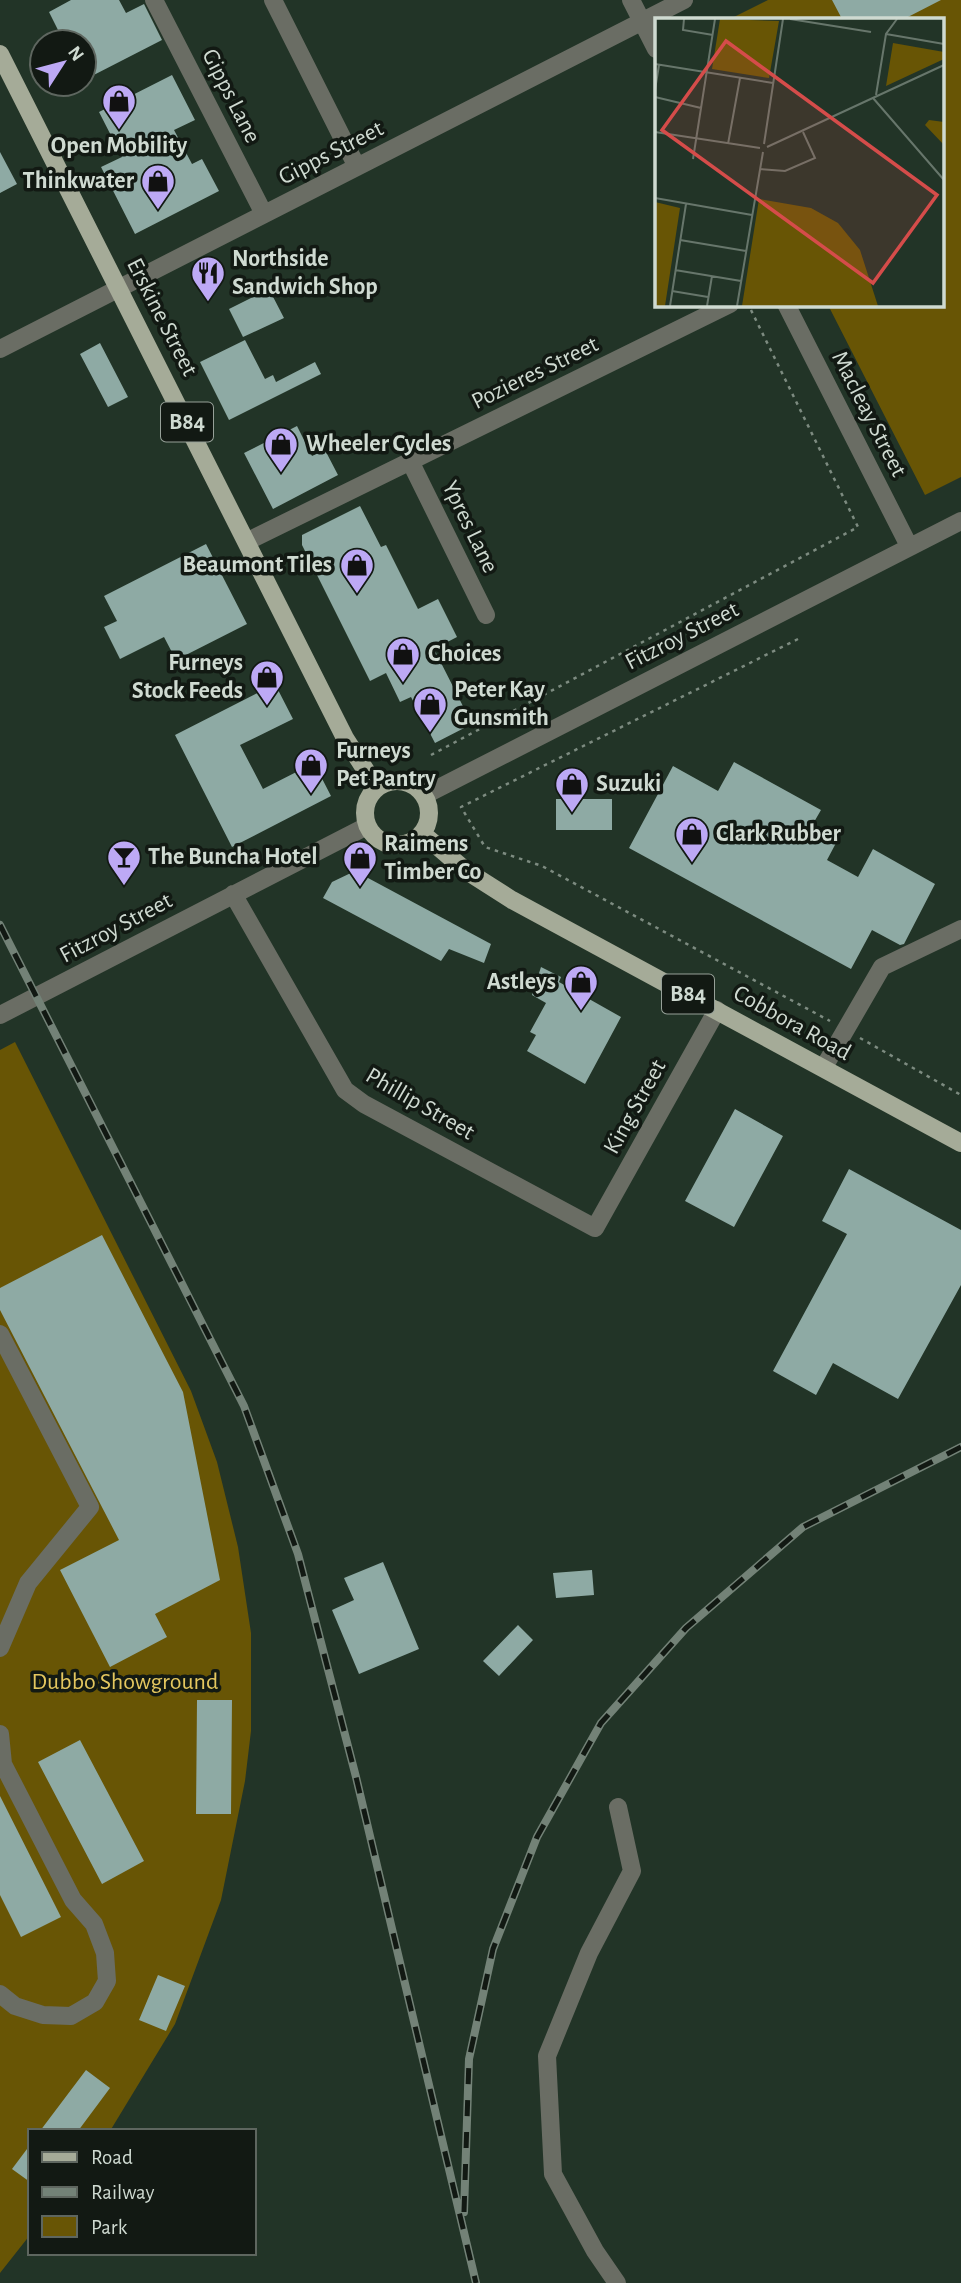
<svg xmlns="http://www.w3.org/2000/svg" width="961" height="2283" font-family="'Alegreya Sans',sans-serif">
  <rect width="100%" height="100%" fill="#223427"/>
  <!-- green -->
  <path fill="#685505" d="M 768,0 L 961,0 L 961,477 L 925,495 L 828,305 L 942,304 L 942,19 L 730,19 Z
    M 15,1042 L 191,1391 L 217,1462 L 238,1547 L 251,1633 L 251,1731 L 245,1781 L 221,1900 L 175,2024 L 110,2131 L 30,2131 L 30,2235 L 0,2273 L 0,1050 Z"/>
  <!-- building -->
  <path fill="#8eaaa4" d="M 71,0 L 119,0 L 126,13 L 144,4 L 162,40 L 84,80 L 84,42 L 64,42 L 49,12 Z
    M 832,0 L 941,0 L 904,19 L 842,19 Z
    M 172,75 L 195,120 L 174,130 L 192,164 L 202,159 L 219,191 L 135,234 L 101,167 L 122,157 L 99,112 Z
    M 0,152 L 17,184 L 0,193 Z
    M 269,289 L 284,318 L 243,337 L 229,309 Z
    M 245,340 L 265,379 L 273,375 L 276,382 L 315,362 L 321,374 L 229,420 L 200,362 Z
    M 100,343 L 128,397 L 108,407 L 80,354 Z
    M 297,426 L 312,456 L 325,450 L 338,475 L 273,509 L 244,453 Z
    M 360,506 L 381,547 L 386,545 L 418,609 L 438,599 L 457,637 L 434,649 L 472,724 L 435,743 L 411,697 L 400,702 L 386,673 L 370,681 L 302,545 L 302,535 Z
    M 206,544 L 247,624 L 176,660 L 164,637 L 120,659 L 104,627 L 117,621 L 104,596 Z
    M 275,684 L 293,719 L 240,745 L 263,789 L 314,763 L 331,796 L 232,847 L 175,735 Z
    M 734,762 L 821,810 L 810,829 L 836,843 L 827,860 L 858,877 L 873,849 L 935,884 L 904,944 L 900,945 L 872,930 L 851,969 L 629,848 L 673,766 L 718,791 Z
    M 556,799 L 612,799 L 612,830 L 556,830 Z
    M 355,871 L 491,944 L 484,963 L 449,949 L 441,961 L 323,898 L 332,882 Z
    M 541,967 L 561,977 L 559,982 L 621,1017 L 585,1084 L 527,1051 L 536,1035 L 530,1032 L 546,1003 L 532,995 Z
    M 735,1109 L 783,1136 L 734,1227 L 685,1201 Z
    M 849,1169 L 961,1230 L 961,1285 L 898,1399 L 833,1363 L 816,1395 L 773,1371 L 847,1234 L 822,1221 Z
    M 102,1235 L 183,1392 L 220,1580 L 155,1614 L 167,1637 L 110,1667 L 60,1570 L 119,1540 L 0,1310 L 0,1288 Z
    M 383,1562 L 419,1649 L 359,1674 L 332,1610 L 354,1600 L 344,1578 Z
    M 592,1570 L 594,1595 L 556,1598 L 553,1573 Z
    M 518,1625 L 533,1640 L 499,1676 L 483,1661 Z
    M 197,1700 L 232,1700 L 231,1814 L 196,1814 Z
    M 80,1740 L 144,1861 L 102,1884 L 38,1762 Z
    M 0,1796 L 61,1917 L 21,1937 L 0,1895 Z
    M 158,1975 L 185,1986 L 166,2031 L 139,2020 Z
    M 86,2070 L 110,2088 L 78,2131 L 40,2131 Z
    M 30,2145 L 30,2182 L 12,2169 Z"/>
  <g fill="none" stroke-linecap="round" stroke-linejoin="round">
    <!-- path -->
    <path stroke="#7d8b80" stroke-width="2.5" stroke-dasharray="3.5 5" stroke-linecap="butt" d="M 798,639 L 461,807 L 485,847 L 542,866 L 830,1021
      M 431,755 L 858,527 L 748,304
      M 860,1038 L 961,1095"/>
    <!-- minor -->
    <path stroke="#6a6d64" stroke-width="18" d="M 154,0 L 264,214
      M 273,0 L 357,167
      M 631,0 L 656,49
      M 786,304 L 909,546
      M 0,349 L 684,0
      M 410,461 L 486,615
      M 248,541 L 730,304
      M 425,795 L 961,521
      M 233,894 L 345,1090 L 364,1104 L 595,1228 L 717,1010
      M 0,1015 L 367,826
      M 824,1067 L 882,967 L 961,929
      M 0,1334 L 90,1507 L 28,1583 L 0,1648
      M 0,1734 L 3,1764 L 0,1766
      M 0,1994 L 15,2006 L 43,2015 L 71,2016 L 95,2002 L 107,1981 L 105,1953 L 94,1924 L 73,1900 L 3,1764
      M 617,2283 L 595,2251 L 553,2174 L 547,2056 L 589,1953 L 632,1871 L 618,1807"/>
    <!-- major -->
    <path stroke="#a5ab98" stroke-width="18" d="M 0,54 L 345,738 L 377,788
      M365 813a32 32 0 1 1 64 0a32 32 0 1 1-64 0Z
      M 423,834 L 465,870 L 512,900 L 961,1143"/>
    <!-- rail casing -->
    <g stroke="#738277" stroke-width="8">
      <path id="rail" d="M 0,925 L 244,1406 L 298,1554 L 356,1777 L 476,2283
        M 464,2212 L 469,2059 L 493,1949 L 537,1837 L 601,1723 L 686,1628 L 803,1527 L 961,1447"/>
    </g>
    <!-- rail -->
    <use href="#rail" stroke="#121913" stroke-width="5" stroke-dasharray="16" stroke-linecap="butt"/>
  </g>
  <!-- icons -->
  <defs>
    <g id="shop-pin" transform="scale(1.75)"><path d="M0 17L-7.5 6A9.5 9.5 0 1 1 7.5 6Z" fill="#bda9f5" stroke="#121913"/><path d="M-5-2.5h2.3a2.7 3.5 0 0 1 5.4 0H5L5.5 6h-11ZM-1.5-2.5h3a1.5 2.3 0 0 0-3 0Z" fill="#111"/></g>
    <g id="restaurant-pin" transform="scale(1.75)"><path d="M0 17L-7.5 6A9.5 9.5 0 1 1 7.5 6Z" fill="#bda9f5" stroke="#121913"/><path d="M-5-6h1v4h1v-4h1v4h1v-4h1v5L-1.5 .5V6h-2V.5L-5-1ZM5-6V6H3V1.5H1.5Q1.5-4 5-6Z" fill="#111"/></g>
    <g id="bar-pin" transform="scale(1.75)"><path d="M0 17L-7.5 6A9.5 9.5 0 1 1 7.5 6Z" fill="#bda9f5" stroke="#121913"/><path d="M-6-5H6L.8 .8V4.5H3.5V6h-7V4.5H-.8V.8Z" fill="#111"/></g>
  </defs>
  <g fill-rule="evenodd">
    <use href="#shop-pin" x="119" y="101"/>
    <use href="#shop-pin" x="158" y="181"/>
    <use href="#restaurant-pin" x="208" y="273"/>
    <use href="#shop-pin" x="281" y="444"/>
    <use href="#shop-pin" x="357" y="565"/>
    <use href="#shop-pin" x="403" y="654"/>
    <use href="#shop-pin" x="267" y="677"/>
    <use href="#shop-pin" x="430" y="704"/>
    <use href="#shop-pin" x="311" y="765"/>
    <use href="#shop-pin" x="572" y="784"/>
    <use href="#shop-pin" x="692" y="834"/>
    <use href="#bar-pin" x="124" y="857"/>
    <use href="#shop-pin" x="360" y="858"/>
    <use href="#shop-pin" x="581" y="982"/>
  </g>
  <g text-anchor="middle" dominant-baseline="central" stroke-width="7" stroke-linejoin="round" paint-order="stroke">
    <!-- shield labels -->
    <g fill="#121913" stroke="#96a098" stroke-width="2">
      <rect x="161" y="402.5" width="52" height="39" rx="5"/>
      <rect x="662" y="974.5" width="52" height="39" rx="5"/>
    </g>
    <g font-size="23" font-weight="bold" fill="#cfdad1">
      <text x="187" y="422">B84</text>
      <text x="688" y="994">B84</text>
    </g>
    <!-- street labels -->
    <g font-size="24" fill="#cfdad1" stroke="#121913">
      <text transform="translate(231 96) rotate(63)">Gipps Lane</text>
      <text transform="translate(331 153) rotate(-27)">Gipps Street</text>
      <text transform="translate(162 317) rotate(63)">Erskine Street</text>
      <text transform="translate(535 373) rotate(-26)">Pozieres Street</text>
      <text transform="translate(869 414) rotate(63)">Macleay Street</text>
      <text transform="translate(470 527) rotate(64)">Ypres Lane</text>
      <text transform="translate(682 636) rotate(-27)">Fitzroy Street</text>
      <text transform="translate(116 928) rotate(-28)">Fitzroy Street</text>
      <text transform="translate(792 1023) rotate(29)">Cobbora Road</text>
      <text transform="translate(420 1104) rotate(30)">Phillip Street</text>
      <text transform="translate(635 1107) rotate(-61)">King Street</text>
    </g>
    <!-- poi labels -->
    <g font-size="24" font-weight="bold" fill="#cfdad1" stroke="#121913" text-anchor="start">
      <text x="119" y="146" text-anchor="middle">Open Mobility</text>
      <text x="134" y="181" text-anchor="end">Thinkwater</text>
      <text x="232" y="259">Northside<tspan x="232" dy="28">Sandwich Shop</tspan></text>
      <text x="306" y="444">Wheeler Cycles</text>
      <text x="332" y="565" text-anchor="end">Beaumont Tiles</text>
      <text x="428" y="654">Choices</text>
      <text x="243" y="663" text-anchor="end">Furneys<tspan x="243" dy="28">Stock Feeds</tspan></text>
      <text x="454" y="690">Peter Kay<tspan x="454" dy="28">Gunsmith</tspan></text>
      <text x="336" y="751">Furneys<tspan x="336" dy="28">Pet Pantry</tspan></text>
      <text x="596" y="784">Suzuki</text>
      <text x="716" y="834">Clark Rubber</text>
      <text x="384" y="844">Raimens<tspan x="384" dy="28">Timber Co</tspan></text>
      <text x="148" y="857">The Buncha Hotel</text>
      <text x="556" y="982" text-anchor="end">Astleys</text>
    </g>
    <!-- park labels -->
    <g font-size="24" fill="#e4c75f" stroke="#121913">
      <text x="125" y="1682">Dubbo Showground</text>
    </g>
  </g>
  <!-- overview -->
  <g transform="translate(655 18)">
    <rect width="289" height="289" fill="#223427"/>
    <path d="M 65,1 L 124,3 L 114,60 L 57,51 ZM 238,25 L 289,34 L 289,41 L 231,68 ZM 274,102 L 289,104 L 289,127 L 270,107 ZM 104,181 L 156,190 L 183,205 L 205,232 L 223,288 L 87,288 ZM 0,184 L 25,190 L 10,288 L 0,288 Z" fill="#685505"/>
    <path fill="none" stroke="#67766b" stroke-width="2" d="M 29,1 L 28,12 L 58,17M 135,1 L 216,14M 231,16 L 289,26M 0,46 L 118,65M 0,72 L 4,47M 221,77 L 231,16 L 242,1M 0,79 L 46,90M 218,80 L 289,162M 0,114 L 105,130M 73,126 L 85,60M 109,126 L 128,1M 112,129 L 289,47M 38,141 L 60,1M 105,151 L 130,153 L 160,140 L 148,114M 0,180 L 97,197M 25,222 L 91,233M 20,252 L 86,263M 17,273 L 53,279M 15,288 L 31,186M 52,288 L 57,258M 82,288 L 108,134"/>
    <path fill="#d54c4a" fill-opacity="0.15" stroke="#d54c4a" stroke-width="3.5" d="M 71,23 L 282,177 L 218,265 L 7,112 Z"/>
    <rect width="289" height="289" fill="none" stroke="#cfdad1" stroke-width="3.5"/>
  </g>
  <!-- legend -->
  <rect x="28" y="2129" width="228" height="126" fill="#121913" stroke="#5e665f" stroke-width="2"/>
  <rect x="42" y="2152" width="35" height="10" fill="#a5ab98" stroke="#5e665f" stroke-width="2"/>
  <text x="91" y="2164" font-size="21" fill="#cfdad1">Road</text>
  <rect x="42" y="2187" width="35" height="10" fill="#738277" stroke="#5e665f" stroke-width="2"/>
  <text x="91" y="2199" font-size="21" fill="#cfdad1">Railway</text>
  <rect x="42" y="2216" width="35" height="21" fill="#685505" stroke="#5e665f" stroke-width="2"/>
  <text x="91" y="2234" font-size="21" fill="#cfdad1">Park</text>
  <!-- north arrow -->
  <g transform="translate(63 63) rotate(54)"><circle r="33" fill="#121913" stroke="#5e665f" stroke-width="2"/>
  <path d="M0-5L12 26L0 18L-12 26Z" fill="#bda9f5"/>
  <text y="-10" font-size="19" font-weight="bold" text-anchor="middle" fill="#cfdad1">N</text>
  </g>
</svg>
